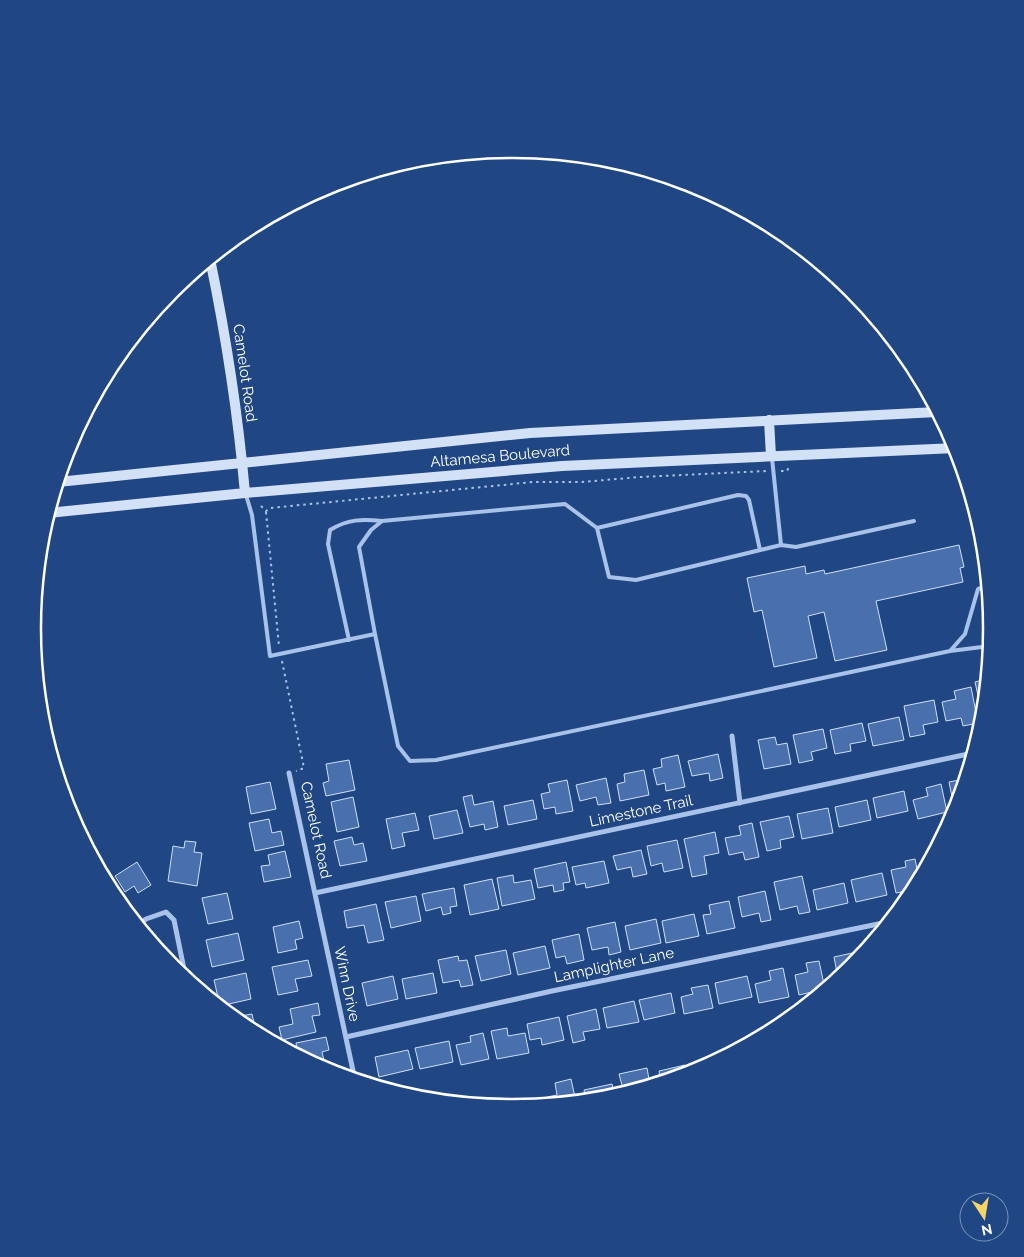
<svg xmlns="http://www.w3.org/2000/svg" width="1024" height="1257" font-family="Raleway,sans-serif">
  <rect width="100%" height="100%" fill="#204784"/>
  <!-- building -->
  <path fill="#4970ac" stroke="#cddef7" d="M 959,545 L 964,567 L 960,568 L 963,582 L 876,601 L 887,650 L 835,661 L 824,612 L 808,616 L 817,658 L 774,667 L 762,610 L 754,612 L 747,578 L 805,566 L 806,574 L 824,570 L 825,574 Z
    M 986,679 L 983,718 L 975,682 Z
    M 971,687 L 978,723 L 963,726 L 961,718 L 946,721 L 942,702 L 956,699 L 954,691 Z
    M 934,700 L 938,722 L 923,725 L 925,734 L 910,737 L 904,706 Z
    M 899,717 L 904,740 L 873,746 L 868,724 Z
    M 862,723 L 866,741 L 850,744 L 851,751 L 835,754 L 830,730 Z
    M 823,729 L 827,748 L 811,752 L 813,760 L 799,763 L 793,735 Z
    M 775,737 L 777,745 L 787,743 L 791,764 L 764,769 L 758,740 Z
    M 718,754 L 723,778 L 710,781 L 709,773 L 692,776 L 688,761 Z
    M 678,755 L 685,787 L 666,791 L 665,783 L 657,785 L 653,769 L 662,767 L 661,759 Z
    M 349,760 L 355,790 L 326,796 L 323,783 L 329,781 L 326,764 Z
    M 644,770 L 649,795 L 620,801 L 617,784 L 625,782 L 624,774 Z
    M 606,778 L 611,803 L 598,805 L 596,797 L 580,801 L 576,785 Z
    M 965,779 L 957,807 L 954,807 L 949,782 Z
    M 567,780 L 573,811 L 556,814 L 555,807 L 544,809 L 541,794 L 550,792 L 548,784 Z
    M 270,782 L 276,809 L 251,814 L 246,787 Z
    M 941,784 L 947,812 L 918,819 L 913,800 L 928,796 L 926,788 Z
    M 904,791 L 908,811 L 877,818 L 873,798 Z
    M 472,795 L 474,805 L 493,801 L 498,827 L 485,830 L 484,824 L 470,827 L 463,797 Z
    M 353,797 L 359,827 L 337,832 L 331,802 Z
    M 533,800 L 537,819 L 508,825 L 504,806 Z
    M 867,800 L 871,820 L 839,827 L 835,807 Z
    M 828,808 L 833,833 L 802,839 L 797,814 Z
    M 457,810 L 463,833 L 434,839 L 429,816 Z
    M 415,813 L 419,830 L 402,833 L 405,846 L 392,849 L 386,819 Z
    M 789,816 L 794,837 L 780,840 L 781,848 L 767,851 L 760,822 Z
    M 269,819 L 272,833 L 281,831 L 284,845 L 255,851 L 249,823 Z
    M 752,823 L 759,857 L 745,860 L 743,852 L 729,855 L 725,838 L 741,835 L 739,826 Z
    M 715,832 L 719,853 L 704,856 L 707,874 L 692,877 L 684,839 Z
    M 352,837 L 354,845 L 363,843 L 367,861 L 340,866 L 334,841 Z
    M 677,840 L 683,868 L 664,872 L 662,863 L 651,866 L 647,846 Z
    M 185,841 L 196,842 L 194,852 L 202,853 L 197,886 L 168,881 L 173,846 L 184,848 Z
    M 641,850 L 647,874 L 633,877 L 631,867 L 617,870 L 613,856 Z
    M 285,851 L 291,877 L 264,882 L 261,866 L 270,865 L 268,855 Z
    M 915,859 L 919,879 L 914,890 L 896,893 L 891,870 L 906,867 L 905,861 Z
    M 604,861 L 609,883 L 586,888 L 585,883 L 576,885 L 572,867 Z
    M 137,862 L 151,885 L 138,893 L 134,886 L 125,892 L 115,876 Z
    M 566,862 L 570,882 L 563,883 L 564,890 L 554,892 L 553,885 L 538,888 L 534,869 Z
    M 882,873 L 887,895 L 856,902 L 851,880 Z
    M 513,875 L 514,883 L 531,880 L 535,899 L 502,906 L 497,878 Z
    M 802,876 L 810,912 L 799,914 L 797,906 L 780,910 L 774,882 Z
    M 492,879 L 499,909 L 470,915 L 464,885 Z
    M 844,883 L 848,903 L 817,910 L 813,890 Z
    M 454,888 L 457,906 L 450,907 L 451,913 L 443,915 L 441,907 L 426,911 L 422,894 Z
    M 765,891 L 771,920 L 761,922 L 759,913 L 742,917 L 738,897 Z
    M 227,893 L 233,919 L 208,924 L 202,898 Z
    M 416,896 L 421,921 L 391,928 L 385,902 Z
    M 729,901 L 735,928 L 707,934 L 703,915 L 711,914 L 709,905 Z
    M 376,904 L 384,940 L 368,943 L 364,925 L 347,928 L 344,911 Z
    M 694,914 L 699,936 L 666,943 L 662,921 Z
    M 656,919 L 661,943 L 630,950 L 625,926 Z
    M 299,921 L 303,938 L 295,940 L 297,949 L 278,953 L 273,927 Z
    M 615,922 L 621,952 L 609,955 L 608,947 L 592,950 L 587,928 Z
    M 238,933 L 244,960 L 212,967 L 206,940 Z
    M 579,934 L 584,960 L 567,964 L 565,956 L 556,958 L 552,940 Z
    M 545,946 L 550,968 L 518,975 L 513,953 Z
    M 506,950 L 511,974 L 481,981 L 475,956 Z
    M 857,952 L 859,958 L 838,978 L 834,957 Z
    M 458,956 L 459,961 L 467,960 L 473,985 L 461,987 L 459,980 L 443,983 L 438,960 Z
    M 308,960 L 312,976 L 295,979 L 298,991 L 278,995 L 272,967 Z
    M 819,961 L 825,989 L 799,995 L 795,975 L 808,972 L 806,963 Z
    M 783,968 L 789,997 L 759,1003 L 755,984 L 771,980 L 769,971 Z
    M 246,973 L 251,999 L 220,1006 L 214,980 Z
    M 433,973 L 437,993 L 406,999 L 402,979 Z
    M 393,976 L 398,999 L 367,1006 L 362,983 Z
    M 747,976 L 752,997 L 719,1004 L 715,983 Z
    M 708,985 L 713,1008 L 684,1014 L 681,997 L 693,994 L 691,988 Z
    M 671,993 L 675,1013 L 644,1020 L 639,1000 Z
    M 634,1001 L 639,1022 L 607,1028 L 603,1008 Z
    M 318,1003 L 320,1015 L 312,1016 L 316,1032 L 282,1040 L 279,1027 L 293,1024 L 290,1009 Z
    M 596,1009 L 600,1029 L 583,1032 L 585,1040 L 573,1043 L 567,1016 Z
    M 252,1014 L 256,1032 L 234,1017 Z
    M 559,1017 L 564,1040 L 542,1045 L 541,1038 L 530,1040 L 527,1024 Z
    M 507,1028 L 508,1036 L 525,1033 L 529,1053 L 497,1059 L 491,1031 Z
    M 483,1033 L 489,1059 L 461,1065 L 456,1045 L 471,1042 L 470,1036 Z
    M 326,1037 L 329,1050 L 322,1052 L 326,1069 L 298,1055 L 296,1043 Z
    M 449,1041 L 453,1062 L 420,1069 L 415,1048 Z
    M 408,1050 L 413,1069 L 379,1077 L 375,1057 Z
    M 722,1056 L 723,1057 L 696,1071 L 694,1062 Z
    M 685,1065 L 687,1074 L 661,1082 L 659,1071 Z
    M 647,1068 L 650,1085 L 624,1093 L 619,1074 Z
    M 571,1079 L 576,1102 L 548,1104 L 547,1097 L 557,1095 L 555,1083 Z
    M 612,1084 L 615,1096 L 586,1101 L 584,1090 Z
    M 498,1100 L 499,1107 L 477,1105 Z
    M 530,1100 L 531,1105 L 539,1103 L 539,1105 L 509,1108 L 508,1104 Z"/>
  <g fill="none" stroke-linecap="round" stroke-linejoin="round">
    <!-- path -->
    <path stroke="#a8c2e9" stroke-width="2" stroke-dasharray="2.5 4" stroke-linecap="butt" d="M 781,471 L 787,471 L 789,467
      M 261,506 L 266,511 L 270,508 L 533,482 L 582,482 L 640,477 L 766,471
      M 266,512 L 279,646
      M 282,661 L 304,768 L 296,771"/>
    <!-- lane -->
    <path stroke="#a8c2e9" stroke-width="4" d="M 246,495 L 252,515 L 270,656 L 375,634 L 398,746 L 410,761 L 436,760 L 950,651 L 990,646
      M 382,521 L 565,504 L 597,528
      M 781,545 L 796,547 L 914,521
      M 760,550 L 749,500 L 746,496 L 738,495 L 597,528 L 609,577 L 636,580 L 781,545 L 772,458
      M 349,640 L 328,544 L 330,530 C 348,519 362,519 382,521 L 371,530 L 359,547 L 375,634
      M 950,651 L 965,634 L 978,589 L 987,585"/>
    <!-- street -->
    <path stroke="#a8c2e9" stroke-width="5" d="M 732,736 L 740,803
      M 289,773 L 355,1080
      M 315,893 L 973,753
      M 138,925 L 146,919 L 166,912 L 174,920 L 186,979
      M 346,1037 L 552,991 L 888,922"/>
    <!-- secondary -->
    <path stroke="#d3e1f7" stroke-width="10" d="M 210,259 C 226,336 238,414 245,493
      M 769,420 L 771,456
      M 58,482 L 530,433 L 937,412
      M 48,513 L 245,493 L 562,466 L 956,448"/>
  </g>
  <g text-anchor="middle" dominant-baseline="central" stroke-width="4.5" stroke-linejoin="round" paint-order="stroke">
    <!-- street labels -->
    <g font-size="15" fill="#fff" stroke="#204784">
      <text transform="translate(245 373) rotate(82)">Camelot Road</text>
      <text transform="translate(500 456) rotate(-5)">Altamesa Boulevard</text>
      <text transform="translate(641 811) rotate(-12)">Limestone Trail</text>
      <text transform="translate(316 830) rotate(78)">Camelot Road</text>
      <text transform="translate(614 965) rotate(-12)">Lamplighter Lane</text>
      <text transform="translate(347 984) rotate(78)">Winn Drive</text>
    </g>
  </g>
  <!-- crop -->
  <path d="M0 0H1024V1257H0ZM511 158H513A470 470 0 0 1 983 628V629A470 470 0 0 1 513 1099H511A470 470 0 0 1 41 629V628A470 470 0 0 1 511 158Z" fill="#204784" fill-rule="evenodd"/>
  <path fill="none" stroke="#fff" stroke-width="2.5" d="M511 158H513A470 470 0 0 1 983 628V629A470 470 0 0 1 513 1099H511A470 470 0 0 1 41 629V628A470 470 0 0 1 511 158Z"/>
  <!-- north arrow -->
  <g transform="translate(984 1217) rotate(168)"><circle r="24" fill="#204784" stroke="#7991b5"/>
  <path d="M0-4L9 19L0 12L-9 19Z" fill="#f6d469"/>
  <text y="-8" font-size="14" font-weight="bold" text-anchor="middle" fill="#ffffff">N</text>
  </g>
</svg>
